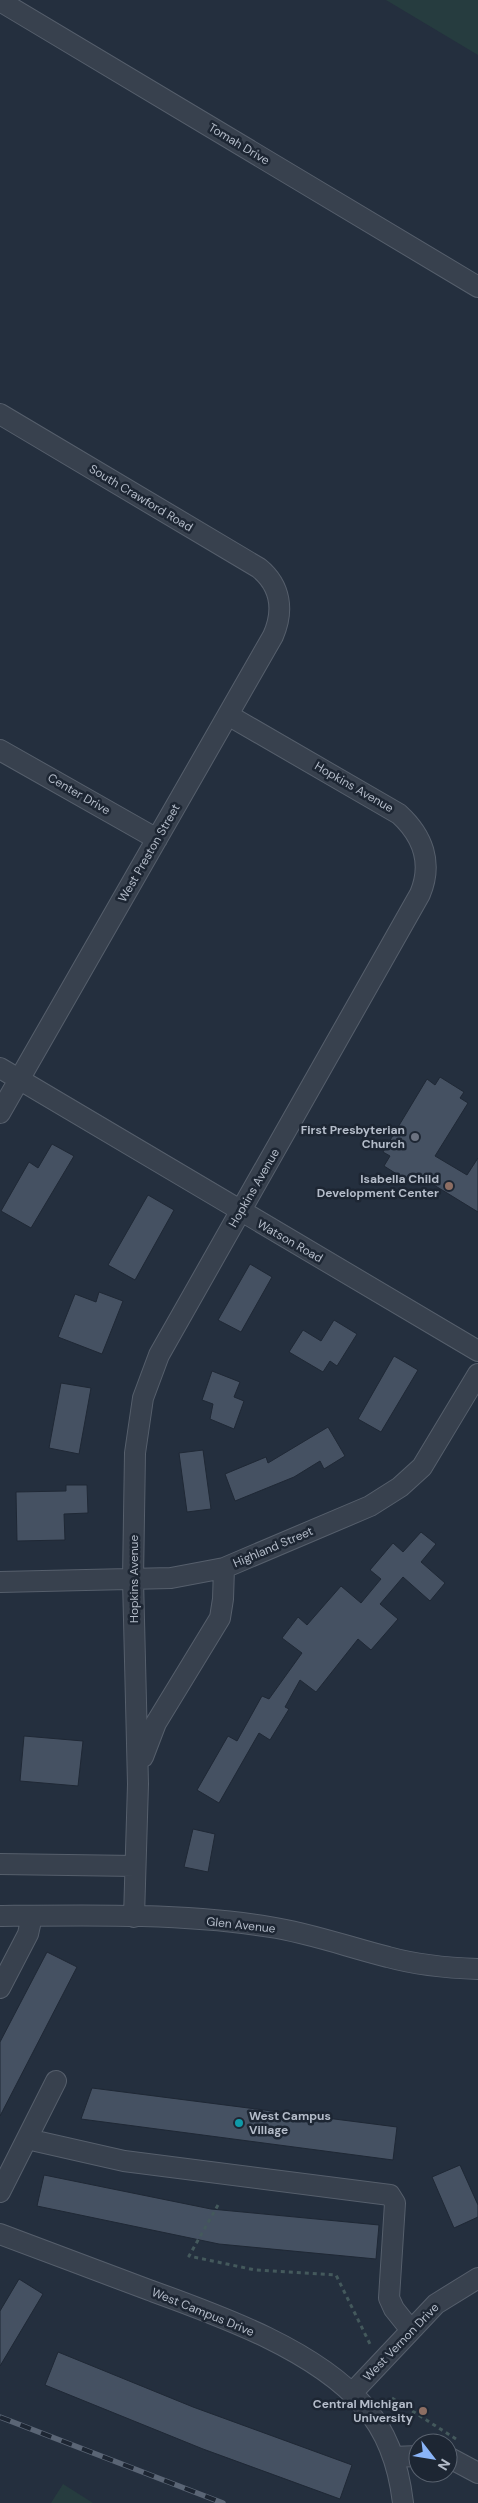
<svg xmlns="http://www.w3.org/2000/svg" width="478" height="2503" font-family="'DM Sans',sans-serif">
  <rect width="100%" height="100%" fill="#242f3e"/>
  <!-- green -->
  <path fill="#263c3f" d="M 386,0 L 478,0 L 478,55 Z
    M 63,2484 L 93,2503 L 51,2503 Z"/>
  <!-- building -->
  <path fill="#455162" stroke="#1f2835" d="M 440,1077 L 464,1092 L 460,1098 L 468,1103 L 435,1156 L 467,1175 L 478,1158 L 478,1212 L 416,1174 L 411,1183 L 384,1166 L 390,1156 L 383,1152 L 427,1079 L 435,1085 Z
    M 52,1144 L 74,1156 L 31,1228 L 1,1211 L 29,1162 L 38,1168 Z
    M 148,1195 L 174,1210 L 135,1280 L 108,1265 Z
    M 250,1264 L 272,1277 L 241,1332 L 218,1320 Z
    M 99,1292 L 123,1301 L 102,1354 L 58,1337 L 75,1294 L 96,1302 Z
    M 334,1320 L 357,1334 L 337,1366 L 330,1361 L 323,1372 L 289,1352 L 303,1330 L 321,1341 Z
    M 394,1356 L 418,1370 L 381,1432 L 358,1419 Z
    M 212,1371 L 240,1382 L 234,1397 L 244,1401 L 234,1429 L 210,1419 L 213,1404 L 202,1400 Z
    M 61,1383 L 91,1388 L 79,1454 L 49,1448 Z
    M 328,1427 L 345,1456 L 324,1469 L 320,1461 L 294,1477 L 235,1501 L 225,1474 L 266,1457 L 268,1463 Z
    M 203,1450 L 211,1509 L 187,1512 L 179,1453 Z
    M 66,1485 L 87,1485 L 88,1513 L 64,1514 L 65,1540 L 17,1541 L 16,1492 L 66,1491 Z
    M 421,1532 L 436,1544 L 421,1562 L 445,1583 L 430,1601 L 403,1577 L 380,1604 L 398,1619 L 371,1650 L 358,1639 L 316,1692 L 300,1680 L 285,1707 L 289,1709 L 270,1740 L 259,1733 L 219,1803 L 197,1790 L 228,1736 L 237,1741 L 262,1696 L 269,1699 L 302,1653 L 282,1638 L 298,1617 L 307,1625 L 341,1586 L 361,1603 L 381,1579 L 370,1570 L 393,1543 L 403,1552 Z
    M 24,1736 L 83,1741 L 78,1786 L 20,1781 Z
    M 193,1829 L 215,1834 L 208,1872 L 184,1867 Z
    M 47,1952 L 77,1967 L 0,2116 L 0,2042 Z
    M 92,2088 L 397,2127 L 393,2160 L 81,2119 Z
    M 460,2165 L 478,2205 L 478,2217 L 454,2228 L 432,2177 Z
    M 44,2175 L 211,2209 L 379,2225 L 376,2259 L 219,2244 L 37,2206 Z
    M 19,2279 L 43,2294 L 0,2366 L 0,2311 Z
    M 58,2352 L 193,2407 L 352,2465 L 340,2499 L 203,2449 L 45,2385 Z"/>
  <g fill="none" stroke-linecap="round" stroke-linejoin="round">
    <!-- minor casing -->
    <g stroke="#565f6c" stroke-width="22">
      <path id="minor" d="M 0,1 L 478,287
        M 0,414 L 259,568 C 281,586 284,611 273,636 L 0,1113
        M 0,750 L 157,839
        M 0,1068 L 478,1351
        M 0,1582 L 171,1578 L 224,1568 L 370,1506 L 400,1487 L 422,1467 L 478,1374
        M 143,1757 L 156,1723 L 220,1618 L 223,1599 L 224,1568
        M 0,1864 L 135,1866
        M 0,1916 C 87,1915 184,1913 270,1927 C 310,1933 348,1947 388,1957 C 417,1965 448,1968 478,1969
        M 134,1917 L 138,1784 L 133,1579 L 135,1453 L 143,1398 L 159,1355 L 420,894 C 433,863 423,836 399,814 L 228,715
        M 0,1988 L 28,1934 L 32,1916
        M 27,2139 L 124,2161 L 390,2195 L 395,2203 L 389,2298 L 394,2309 L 410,2329
        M 0,2192 L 56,2081
        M 0,2234 C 50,2253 99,2271 149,2290 C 218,2315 315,2349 364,2406 C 387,2432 399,2468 403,2503
        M 352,2393 L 436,2304 L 478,2278
        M 393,2457 L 418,2456
        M 448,2457 L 478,2473"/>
    </g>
    <!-- path -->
    <path stroke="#44595c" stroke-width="3" stroke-dasharray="4 4" stroke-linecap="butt" d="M 218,2205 L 189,2256 L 255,2270 L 336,2275 L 370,2344
      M 392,2398 L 456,2439"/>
    <!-- minor -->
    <use href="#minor" stroke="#38414e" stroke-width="20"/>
    <!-- rail casing -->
    <g stroke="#5a6575" stroke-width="5.5">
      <path id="rail" d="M 0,2417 L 223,2503"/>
    </g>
    <!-- rail -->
    <use href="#rail" stroke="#1d2633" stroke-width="4" stroke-dasharray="11" stroke-linecap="butt"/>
  </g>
  <!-- markers -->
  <circle fill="#6b7280" stroke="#1d2633" stroke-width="2" cx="415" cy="1137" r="5"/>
  <g fill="#8d6e63" stroke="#1d2633" stroke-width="2">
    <circle cx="449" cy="1186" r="5"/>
    <circle cx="423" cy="2411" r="5"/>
  </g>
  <circle fill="#0f9aa8" stroke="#1d2633" stroke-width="2" cx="239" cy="2123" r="5"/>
  <g text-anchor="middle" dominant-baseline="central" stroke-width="5" stroke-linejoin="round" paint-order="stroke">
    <!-- street labels -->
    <g font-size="12" fill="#b4bcc9" stroke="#1d2633">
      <text transform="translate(239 144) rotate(31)">Tomah Drive</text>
      <text transform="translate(141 498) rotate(31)">South Crawford Road</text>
      <text transform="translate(354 787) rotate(30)">Hopkins Avenue</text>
      <text transform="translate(79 794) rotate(30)">Center Drive</text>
      <text transform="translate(149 853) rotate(-60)">West Preston Street</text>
      <text transform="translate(254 1188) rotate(-60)">Hopkins Avenue</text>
      <text transform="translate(290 1241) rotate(30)">Watson Road</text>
      <text transform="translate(273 1547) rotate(-23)">Highland Street</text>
      <text transform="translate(134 1579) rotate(-90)">Hopkins Avenue</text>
      <text transform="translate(241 1925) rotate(6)">Glen Avenue</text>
      <text transform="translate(203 2312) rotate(22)">West Campus Drive</text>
      <text transform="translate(401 2342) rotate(-46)">West Vernon Drive</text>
    </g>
    <!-- poi labels -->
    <g font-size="12" font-weight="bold" fill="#b4bcc9" stroke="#1d2633" text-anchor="end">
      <text x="405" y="1130">First Presbyterian<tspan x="405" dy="14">Church</tspan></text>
      <text x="439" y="1179">Isabella Child<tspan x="439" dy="14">Development Center</tspan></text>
      <text x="249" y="2116" text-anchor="start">West Campus<tspan x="249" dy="14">Village</tspan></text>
      <text x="413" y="2404">Central Michigan<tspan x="413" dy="14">University</tspan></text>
    </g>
  </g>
  <!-- north arrow -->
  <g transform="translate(433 2458) rotate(121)"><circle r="24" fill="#1d2633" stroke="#59626f"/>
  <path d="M0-4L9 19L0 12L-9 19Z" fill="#8ab4f8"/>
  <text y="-8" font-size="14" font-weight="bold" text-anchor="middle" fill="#b4bcc9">N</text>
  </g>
</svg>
